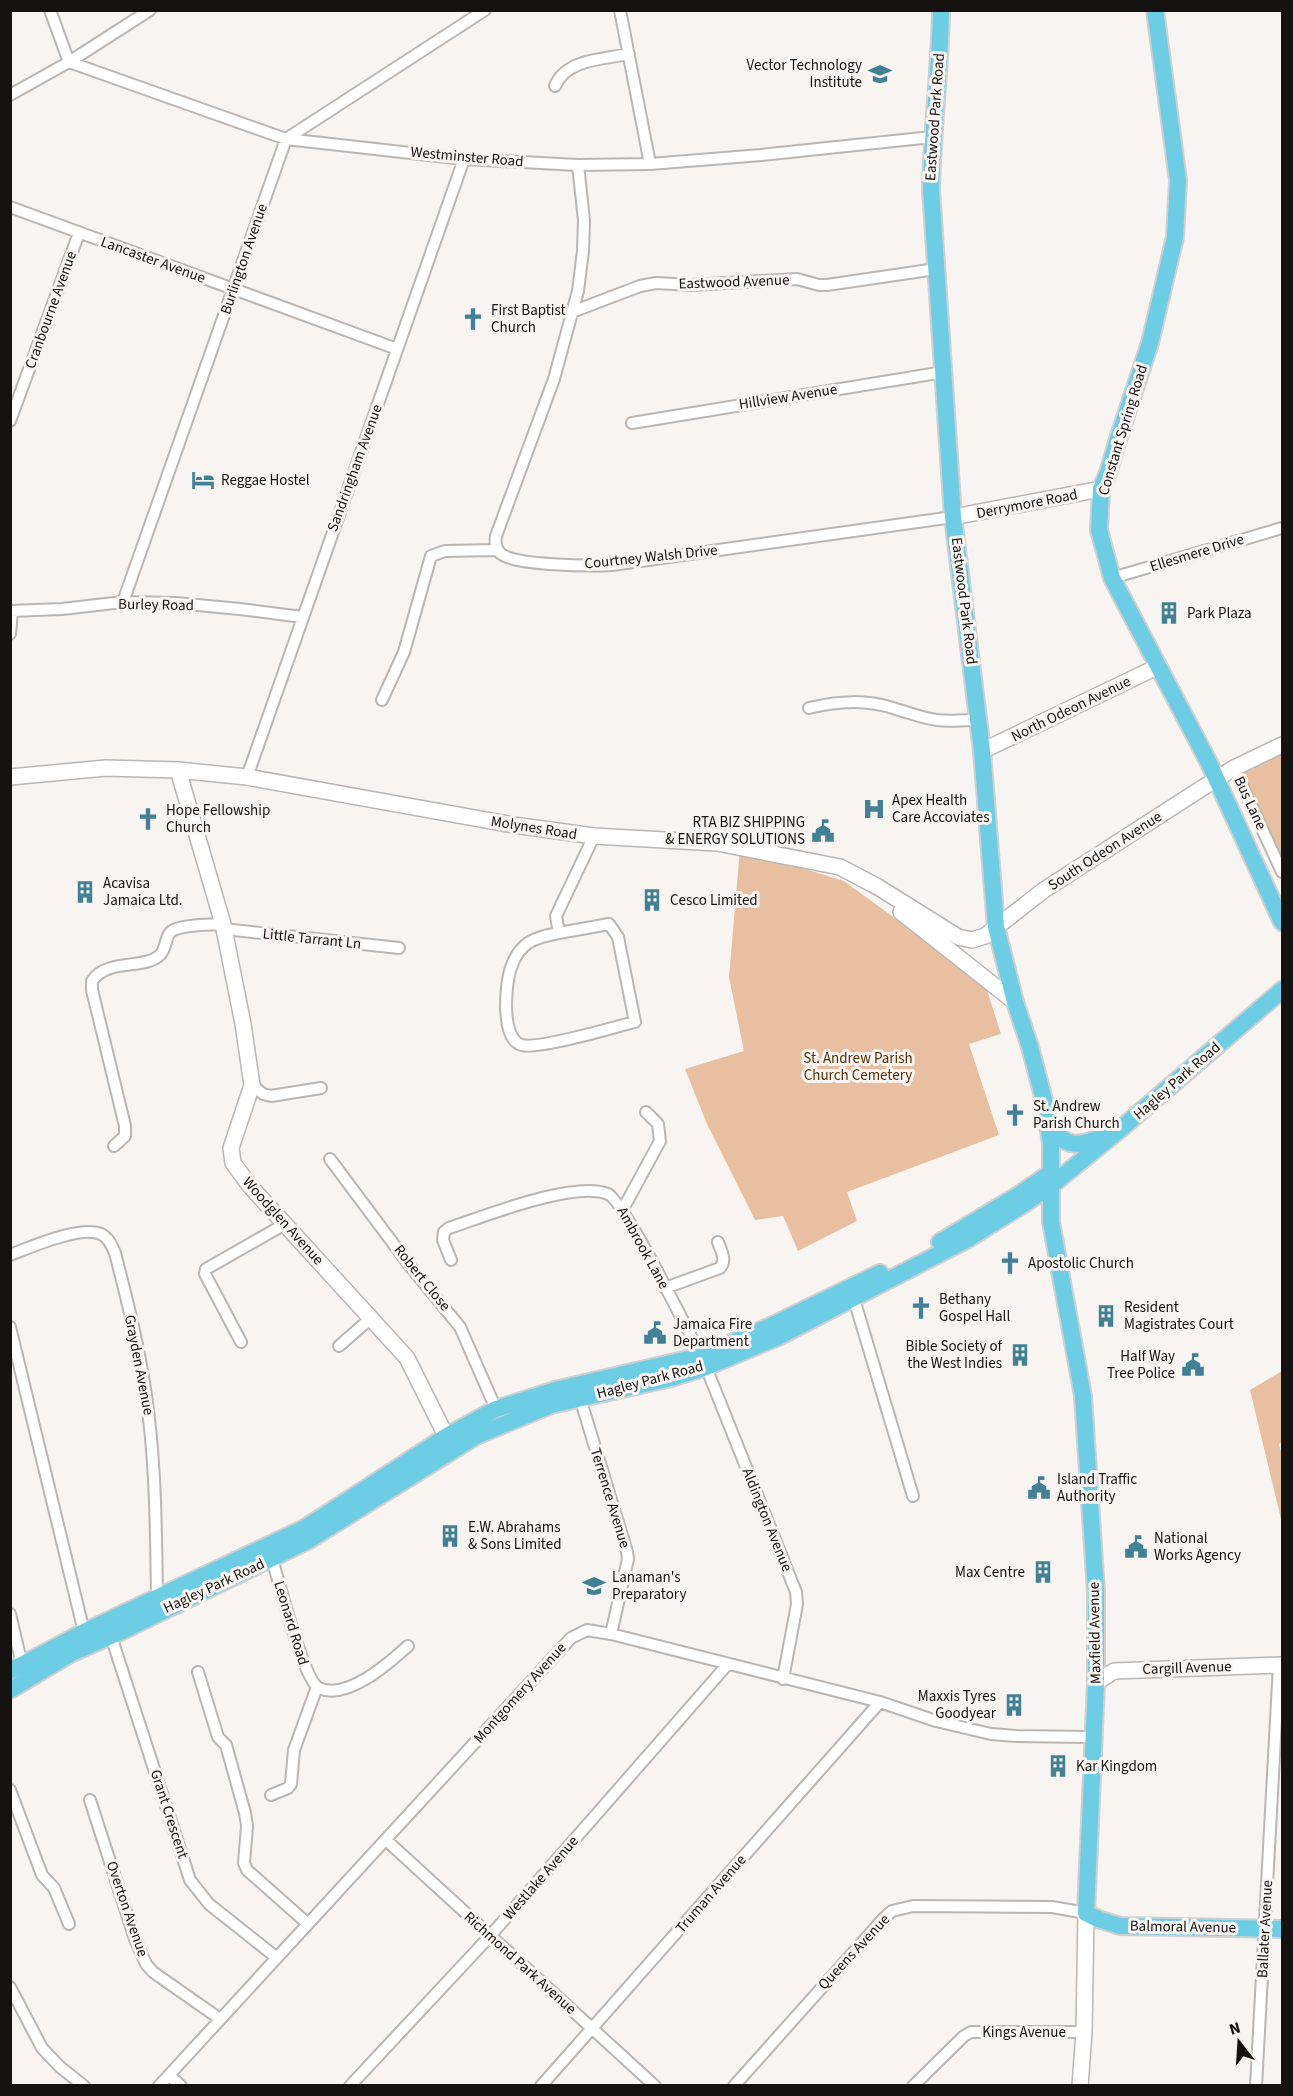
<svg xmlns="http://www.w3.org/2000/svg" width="1293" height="2096" font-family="'Source Sans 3',sans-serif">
  <rect width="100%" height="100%" fill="#f8f4f2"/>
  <!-- green -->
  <path fill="#e9bfa1" d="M 1282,754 L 1282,862 L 1240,772 Z
    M 740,849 L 844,881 L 985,984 L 1001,1034 L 969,1044 L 999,1135 L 847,1192 L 857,1221 L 798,1251 L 783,1216 L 755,1220 L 707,1124 L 685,1069 L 744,1051 L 729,977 Z
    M 1282,1371 L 1282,1443 L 1279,1444 L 1282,1455 L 1282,1523 L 1250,1390 Z"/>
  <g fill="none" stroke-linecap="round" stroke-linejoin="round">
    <!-- street casing -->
    <g stroke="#bab6b4" stroke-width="14">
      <path id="street" d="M 50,10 L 69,62 L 286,139 L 464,159 L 578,165 L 650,164 L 761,155 L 932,137
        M 620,10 L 650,164
        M 555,86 C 566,59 604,59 629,54
        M 10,95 L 69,62 L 150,10
        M 578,165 L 584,220 L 583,251 L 578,291 L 554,379 L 496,536 C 495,542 495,548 500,553 C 513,566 592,566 612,565 L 953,517
        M 10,207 L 397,349
        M 572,312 L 640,286 L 656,283 L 691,285 L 797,279 L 819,285 L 827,285 L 936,269
        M 10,421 L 79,233
        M 632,423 L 944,372
        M 1112,578 L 1282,528
        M 123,602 L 286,139 L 485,10
        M 10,611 L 62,609 L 123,602 L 176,603 L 240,609 L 302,617
        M 10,634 L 12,611
        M 382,700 L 404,652 L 431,556 L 445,551 L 497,550
        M 809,708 C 839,701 866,699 896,709 C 910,713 922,718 937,720 C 950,722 965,720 979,719
        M 1234,768 L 1282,872
        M 247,777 L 464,159
        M 224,929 L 399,948
        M 559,933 C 548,935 537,937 528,943 C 521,948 515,957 512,965 C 505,981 500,1040 522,1045 C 538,1050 614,1027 635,1022 L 618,937 L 609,924 L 559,933 L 556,916 L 594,836
        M 252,1085 L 263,1094 L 271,1096 L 321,1088
        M 114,1146 L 125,1136 L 125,1126 L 92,990 L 92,981 C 107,958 144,970 160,955 C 168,947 164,932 176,929 C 190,924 208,925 223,924
        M 330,1159 L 410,1266 L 460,1327 L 496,1409
        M 623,1209 L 660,1141 L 658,1124 L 646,1112
        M 10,1255 C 31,1247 81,1225 101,1234 C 109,1238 112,1246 115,1253 C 129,1307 143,1363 149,1419 C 156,1478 156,1538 157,1597
        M 451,1260 L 443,1240 L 444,1232 L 449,1228 C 483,1217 574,1180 608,1194 C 624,1201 688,1331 701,1356
        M 665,1288 L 720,1268 C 727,1260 721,1251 718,1242
        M 854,1299 L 913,1496
        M 10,1327 L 84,1632
        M 241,1342 L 205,1274 L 206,1269 L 285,1224
        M 339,1346 L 371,1318
        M 706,1367 L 796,1592 L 797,1604 L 783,1679
        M 580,1398 L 627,1552 L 628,1559 L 611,1634
        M 272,1559 C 279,1581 303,1680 319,1688 C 347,1701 389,1663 408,1646
        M 10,1614 L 23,1669
        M 111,1636 L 190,1880 L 209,1904 L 277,1958
        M 198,1672 L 218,1737 L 226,1745 L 245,1813 L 247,1826 L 244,1863 L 247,1870 L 308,1924
        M 10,1790 L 42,1875 L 54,1888 L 69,1924
        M 271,1795 L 288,1788 L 291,1784 L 294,1750 L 317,1687
        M 90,1800 L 135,1939 L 146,1964 L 153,1972 L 220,2019
        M 386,1840 L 655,2086
        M 10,1987 L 42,2048 L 60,2067 L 84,2086
        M 169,2075 L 181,2086
        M 159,2086 L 571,1638 L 587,1630 L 611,1634 L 880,1702 L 936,1721 L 991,1734 L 1016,1736 L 1087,1737
        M 350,2086 L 490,1936 L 727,1665
        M 541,2086 L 880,1702
        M 734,2086 L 884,1918 L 892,1911 L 913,1906 L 1052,1907 L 1086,1913
        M 913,2086 L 964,2036 L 971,2032 L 1084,2032
        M 1256,2086 L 1279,1665"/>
    </g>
    <!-- secondary casing -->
    <g stroke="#bab6b4" stroke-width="18">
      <path id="secondary" d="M 953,517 L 1101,489
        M 982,751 L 1159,666
        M 178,770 L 223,924 L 243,1024 L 252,1085 L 231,1148 L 233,1163 L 250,1186 L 407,1358 L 451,1446
        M 10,777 L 106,768 L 178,770 L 247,777 L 513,825 L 594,836 L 717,843 L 840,867 L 878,887 L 958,937 L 972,940 L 985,936 L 1044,890 L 1196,792 L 1234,768 L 1282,745
        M 901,912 L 1015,1002
        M 1096,1683 L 1114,1671 L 1282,1665
        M 1080,2086 L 1084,2032 L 1086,1913"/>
    </g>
    <!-- primary casing -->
    <g stroke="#d0d0d0" stroke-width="20">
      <path id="primary" d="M 941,10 C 940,71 932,130 931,190 L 953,517 L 982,751 L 996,927 L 1015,1002 L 1030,1047 L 1045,1104 L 1051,1144 L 1051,1222 L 1083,1396 L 1096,1592 L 1096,1683 L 1086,1913 L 1098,1919 L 1120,1926 L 1282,1929
        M 1155,10 L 1178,180 L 1175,237 L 1150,343 L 1119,436 L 1108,473 L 1101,489 L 1099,530 L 1112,578 L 1209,763 L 1282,922
        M 1048,1124 C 1067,1148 1076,1148 1104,1136
        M 940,1242 L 1020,1194 L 1052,1172
        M 10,1671 L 84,1632 L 305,1528 L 447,1436 L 496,1409 L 555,1390 L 701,1356 L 773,1325 L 880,1273
        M 10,1690 L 72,1653 L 120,1632 L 309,1540 L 476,1436 L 551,1405 L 671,1378 L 706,1367 L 778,1337 L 968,1239 L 1024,1204 L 1053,1184 L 1124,1126 L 1282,990"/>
    </g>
    <!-- street -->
    <use href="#street" stroke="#fff" stroke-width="10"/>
    <!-- secondary -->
    <use href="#secondary" stroke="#fff" stroke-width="15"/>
    <!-- primary -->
    <use href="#primary" stroke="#6ccde5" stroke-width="16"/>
  </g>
  <!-- icons -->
  <defs>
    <g id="school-bare" transform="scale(1.8)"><path d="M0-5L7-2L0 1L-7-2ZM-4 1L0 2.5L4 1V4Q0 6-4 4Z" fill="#418095" stroke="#f8f4f2" stroke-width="2.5" paint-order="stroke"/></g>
    <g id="church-bare" transform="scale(1.8)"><path d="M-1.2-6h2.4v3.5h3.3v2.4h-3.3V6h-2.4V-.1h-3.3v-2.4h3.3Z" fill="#418095" stroke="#f8f4f2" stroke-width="2.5" paint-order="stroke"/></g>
    <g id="hotel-bare" transform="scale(1.8)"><path d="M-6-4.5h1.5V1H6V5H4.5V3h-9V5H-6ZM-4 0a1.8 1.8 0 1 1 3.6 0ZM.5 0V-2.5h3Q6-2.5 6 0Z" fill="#418095" stroke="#f8f4f2" stroke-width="2.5" paint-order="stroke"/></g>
    <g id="building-bare" transform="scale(1.8)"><path d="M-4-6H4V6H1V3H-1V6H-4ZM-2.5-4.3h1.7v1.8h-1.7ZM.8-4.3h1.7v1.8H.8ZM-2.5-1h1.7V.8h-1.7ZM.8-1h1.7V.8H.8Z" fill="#418095" stroke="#f8f4f2" stroke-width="2.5" paint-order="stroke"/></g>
    <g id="hospital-bare" transform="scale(1.8)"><path d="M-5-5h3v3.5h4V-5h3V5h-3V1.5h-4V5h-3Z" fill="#418095" stroke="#f8f4f2" stroke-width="2.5" paint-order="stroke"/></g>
    <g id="civic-bare" transform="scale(1.8)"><path d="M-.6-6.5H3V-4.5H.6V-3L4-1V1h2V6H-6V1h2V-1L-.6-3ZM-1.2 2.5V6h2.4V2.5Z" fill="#418095" stroke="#f8f4f2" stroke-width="2.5" paint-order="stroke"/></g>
  </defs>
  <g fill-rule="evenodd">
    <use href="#school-bare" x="880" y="74"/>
    <use href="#church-bare" x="473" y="319"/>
    <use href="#hotel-bare" x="203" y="480"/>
    <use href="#building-bare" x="1169" y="613"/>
    <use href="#hospital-bare" x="874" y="809"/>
    <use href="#church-bare" x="148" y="819"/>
    <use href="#civic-bare" x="823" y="831"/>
    <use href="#building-bare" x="85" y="892"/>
    <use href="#building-bare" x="652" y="900"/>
    <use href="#church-bare" x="1015" y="1115"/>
    <use href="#church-bare" x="1010" y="1263"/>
    <use href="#church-bare" x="921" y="1308"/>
    <use href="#building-bare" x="1106" y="1316"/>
    <use href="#civic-bare" x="655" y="1333"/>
    <use href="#building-bare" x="1020" y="1355"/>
    <use href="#civic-bare" x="1193" y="1365"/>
    <use href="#civic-bare" x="1039" y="1488"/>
    <use href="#building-bare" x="450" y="1536"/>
    <use href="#civic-bare" x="1136" y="1547"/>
    <use href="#building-bare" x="1043" y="1572"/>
    <use href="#school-bare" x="594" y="1586"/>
    <use href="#building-bare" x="1014" y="1705"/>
    <use href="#building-bare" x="1058" y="1766"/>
  </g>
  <g text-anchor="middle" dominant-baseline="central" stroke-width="6" stroke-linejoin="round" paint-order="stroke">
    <!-- poi labels -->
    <g font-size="15" fill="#141312" stroke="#f8f4f2" text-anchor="start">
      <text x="862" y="65" text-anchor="end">Vector Technology<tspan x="862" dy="17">Institute</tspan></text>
      <text x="491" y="310">First Baptist<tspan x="491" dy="17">Church</tspan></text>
      <text x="221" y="480">Reggae Hostel</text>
      <text x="1187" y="613">Park Plaza</text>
      <text x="892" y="800">Apex Health<tspan x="892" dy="17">Care Accoviates</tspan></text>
      <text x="166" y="810">Hope Fellowship<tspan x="166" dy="17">Church</tspan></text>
      <text x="805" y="822" text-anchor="end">RTA BIZ SHIPPING<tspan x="805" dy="17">&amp; ENERGY SOLUTIONS</tspan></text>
      <text x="103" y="883">Acavisa<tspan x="103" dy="17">Jamaica Ltd.</tspan></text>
      <text x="670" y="900">Cesco Limited</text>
      <text x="1033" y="1106">St. Andrew<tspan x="1033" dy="17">Parish Church</tspan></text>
      <text x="1028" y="1263">Apostolic Church</text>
      <text x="939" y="1299">Bethany<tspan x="939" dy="17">Gospel Hall</tspan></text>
      <text x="1124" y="1307">Resident<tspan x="1124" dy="17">Magistrates Court</tspan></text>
      <text x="673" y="1324">Jamaica Fire<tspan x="673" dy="17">Department</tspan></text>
      <text x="1002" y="1346" text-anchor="end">Bible Society of<tspan x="1002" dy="17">the West Indies</tspan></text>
      <text x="1175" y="1356" text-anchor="end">Half Way<tspan x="1175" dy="17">Tree Police</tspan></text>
      <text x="1057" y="1479">Island Traffic<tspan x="1057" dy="17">Authority</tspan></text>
      <text x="468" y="1527">E.W. Abrahams<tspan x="468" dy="17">&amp; Sons Limited</tspan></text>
      <text x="1154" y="1538">National<tspan x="1154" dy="17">Works Agency</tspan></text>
      <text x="1025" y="1572" text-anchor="end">Max Centre</text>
      <text x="612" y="1577">Lanaman's<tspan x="612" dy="17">Preparatory</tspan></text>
      <text x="996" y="1696" text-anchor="end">Maxxis Tyres<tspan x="996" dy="17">Goodyear</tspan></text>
      <text x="1076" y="1766">Kar Kingdom</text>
    </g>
    <!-- street labels -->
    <g font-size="15" fill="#141312" stroke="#f8f4f2">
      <text transform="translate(935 117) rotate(-86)">Eastwood Park Road</text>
      <text transform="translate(467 157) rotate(5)">Westminster Road</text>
      <text transform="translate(244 259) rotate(-71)">Burlington Avenue</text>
      <text transform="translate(153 260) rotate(20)">Lancaster Avenue</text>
      <text transform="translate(734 282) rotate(-2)">Eastwood Avenue</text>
      <text transform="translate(51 310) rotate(-70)">Cranbourne Avenue</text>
      <text transform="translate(788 397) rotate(-9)">Hillview Avenue</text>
      <text transform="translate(1123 430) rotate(-73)">Constant Spring Road</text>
      <text transform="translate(355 468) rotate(-70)">Sandringham Avenue</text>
      <text transform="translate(1027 504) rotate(-11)">Derrymore Road</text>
      <text transform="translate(1197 553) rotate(-17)">Ellesmere Drive</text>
      <text transform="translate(651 557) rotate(-6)">Courtney Walsh Drive</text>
      <text transform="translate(964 601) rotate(83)">Eastwood Park Road</text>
      <text transform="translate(156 605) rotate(1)">Burley Road</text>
      <text transform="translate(1071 709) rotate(-26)">North Odeon Avenue</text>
      <text transform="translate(1250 803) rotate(65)">Bus Lane</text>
      <text transform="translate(534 828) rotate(9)">Molynes Road</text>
      <text transform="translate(1105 851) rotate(-33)">South Odeon Avenue</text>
      <text transform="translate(312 939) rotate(6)">Little Tarrant Ln</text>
      <text transform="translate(1177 1081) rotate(-41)">Hagley Park Road</text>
      <text transform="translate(283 1221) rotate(48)">Woodglen Avenue</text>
      <text transform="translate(643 1248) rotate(61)">Ambrook Lane</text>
      <text transform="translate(422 1278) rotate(51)">Robert Close</text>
      <text transform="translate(139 1365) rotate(79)">Grayden Avenue</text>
      <text transform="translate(650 1380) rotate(-15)">Hagley Park Road</text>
      <text transform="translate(610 1498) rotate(73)">Terrence Avenue</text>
      <text transform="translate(767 1520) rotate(68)">Aldington Avenue</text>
      <text transform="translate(214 1586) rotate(-25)">Hagley Park Road</text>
      <text transform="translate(291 1623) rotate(73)">Leonard Road</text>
      <text transform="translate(1095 1633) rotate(-91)">Maxfield Avenue</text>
      <text transform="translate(1187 1668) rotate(-2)">Cargill Avenue</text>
      <text transform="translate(520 1693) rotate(-48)">Montgomery Avenue</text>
      <text transform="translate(169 1814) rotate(72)">Grant Crescent</text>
      <text transform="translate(541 1878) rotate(-49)">Westlake Avenue</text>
      <text transform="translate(711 1894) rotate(-49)">Truman Avenue</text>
      <text transform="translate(127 1909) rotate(71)">Overton Avenue</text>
      <text transform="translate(1183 1927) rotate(1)">Balmoral Avenue</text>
      <text transform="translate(1265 1929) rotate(-87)">Ballater Avenue</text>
      <text transform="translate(854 1952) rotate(-47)">Queens Avenue</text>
      <text transform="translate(520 1963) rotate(42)">Richmond Park Avenue</text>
      <text x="1024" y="2032">Kings Avenue</text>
    </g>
    <!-- park labels -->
    <g font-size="15" fill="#5b2f05" stroke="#f8f4f2">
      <text x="858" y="1058">St. Andrew Parish<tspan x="858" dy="17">Church Cemetery</tspan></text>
    </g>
  </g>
  <!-- border -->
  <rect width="1293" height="2096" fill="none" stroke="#141312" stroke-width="24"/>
  <!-- north arrow -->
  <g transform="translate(1239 2042) rotate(343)" stroke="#f8f4f2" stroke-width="4.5" paint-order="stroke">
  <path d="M0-4.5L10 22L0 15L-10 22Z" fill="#141312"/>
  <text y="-9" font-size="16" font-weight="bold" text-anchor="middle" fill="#141312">N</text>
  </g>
</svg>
